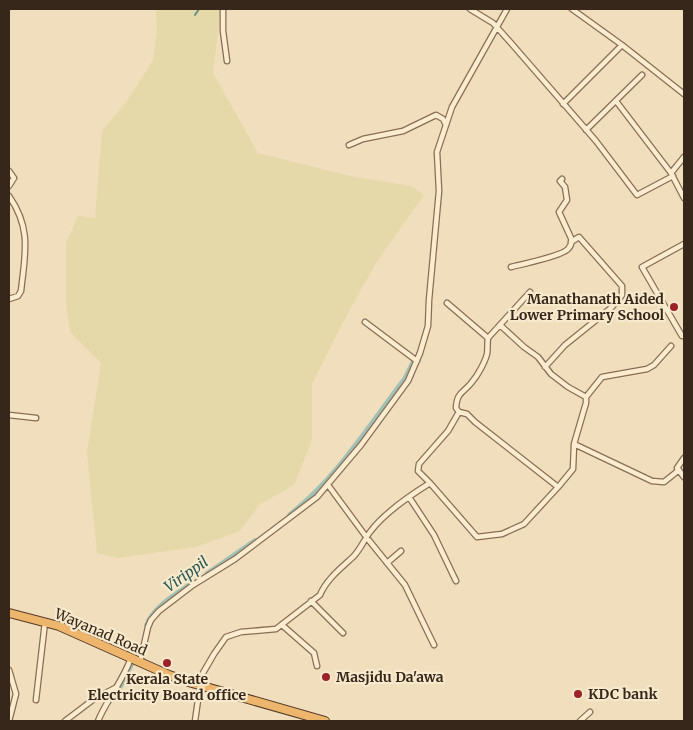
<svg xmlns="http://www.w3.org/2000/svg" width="693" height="730" font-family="Merriweather,serif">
  <rect width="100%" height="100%" fill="#f0debc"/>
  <!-- farmland -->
  <path fill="#e6d9a9" d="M 156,9 L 221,9 L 213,73 L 258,153 L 350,176 L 411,186 L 424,195 L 376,263 L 342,324 L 312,384 L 312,440 L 294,485 L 260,504 L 240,531 L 196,547 L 118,558 L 97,553 L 87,453 L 101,363 L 70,332 L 66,304 L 66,243 L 78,216 L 95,218 L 102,131 L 127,101 L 153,60 L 157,32 Z"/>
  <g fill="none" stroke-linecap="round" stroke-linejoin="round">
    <!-- stream -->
    <path stroke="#688f83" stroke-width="2" d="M 195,15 L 199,9"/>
    <!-- canal -->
    <path stroke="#a1c1b6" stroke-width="5.5" d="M 290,515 C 339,476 368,427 405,379 L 413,363
      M 207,574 L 255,541
      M 147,625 C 154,607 173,597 188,586
      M 109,702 L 121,685 L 131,665"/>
    <!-- minor casing -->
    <g stroke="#896e55" stroke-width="7">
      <path id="minor" d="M 223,9 L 223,31 L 227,61
        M 470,9 L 493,23 L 511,43 L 596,141 L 637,195 L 673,176
        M 572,9 L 622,45 L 684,94
        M 616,101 L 671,173
        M 563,104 L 622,45
        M 586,130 L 642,75
        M 349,145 L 363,139 L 403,131 L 436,115 L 443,119 L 446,125
        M 684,157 L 671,173 L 684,198
        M 9,171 L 14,178 L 9,186
        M 9,196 C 32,229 25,254 21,291 L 18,296 L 9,299
        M 684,244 L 642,267 L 682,336 L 684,336
        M 511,267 C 523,264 562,256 568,249 C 571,246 572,242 571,238 L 559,212 L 567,200 L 565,187 L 560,181 L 562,179
        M 447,303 L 488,338
        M 365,322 L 417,361
        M 500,325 L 524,347 L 538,357 L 551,374 L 568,387 L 586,397
        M 545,367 L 565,345 L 611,308 L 622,295 L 622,286 L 579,237 L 571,242
        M 459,412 L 456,408 C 457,391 464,393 472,382 C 478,375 485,362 487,354 C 488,349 487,343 488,338 L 530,292
        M 9,415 L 36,418
        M 574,444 L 652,481 L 664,482 L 679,470
        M 684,458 L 677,468 L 684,477
        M 430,483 L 477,537 L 502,534 L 524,524 L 559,486 L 573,469 L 574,444 L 586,403 L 586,397 L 602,377 L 647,369 L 654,365 L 671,346
        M 328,485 L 367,538 L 405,585 L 434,645
        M 409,497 L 434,535 L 456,581
        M 387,563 L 401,551
        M 311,601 L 343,633
        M 282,625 L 314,653 L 317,666
        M 140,662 L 148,627 L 151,620 L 159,611 L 193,585 L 235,559 L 317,497 L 361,445 L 408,381 L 420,353 L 428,326 L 429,300 L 439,191 L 437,152 L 452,107 L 507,9
        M 9,670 L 16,694 L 9,721
        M 196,685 L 214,654 L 226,637 L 241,632 L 276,629 L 320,595 C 326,580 341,568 353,557 C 360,550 364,540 370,532 C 385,512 409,496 430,483 L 418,471 L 419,464 L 448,431 L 459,412 L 467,414 L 475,422 L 558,487
        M 36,700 L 45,622
        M 65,721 L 94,699 L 117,687
        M 98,721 C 107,699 123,681 131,658
        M 195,721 L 198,700 L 203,687
        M 580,721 L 590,712"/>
    </g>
    <!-- trunk casing -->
    <g stroke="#563c2a" stroke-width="10">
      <path id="trunk" d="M 9,613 L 59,626 L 169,675 L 192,683 L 325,721"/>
    </g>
    <!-- minor -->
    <use href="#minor" stroke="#fbecd0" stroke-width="4.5"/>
    <!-- trunk -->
    <use href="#trunk" stroke="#eeb56c" stroke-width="8"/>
  </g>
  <!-- markers -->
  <g fill="#9b2228" stroke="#f7e9cc" stroke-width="2">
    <circle cx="674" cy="307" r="5"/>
    <circle cx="167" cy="663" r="5"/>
    <circle cx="326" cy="677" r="5"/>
    <circle cx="578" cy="694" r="5"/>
  </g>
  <g text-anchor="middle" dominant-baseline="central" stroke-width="4.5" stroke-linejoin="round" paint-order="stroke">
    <!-- poi labels -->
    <g font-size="14" font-weight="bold" fill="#37271b" stroke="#f7e9cc" text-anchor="start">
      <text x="664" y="299" text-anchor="end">Manathanath Aided<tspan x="664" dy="16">Lower Primary School</tspan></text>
      <text x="336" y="677">Masjidu Da'awa</text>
      <text x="167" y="679" text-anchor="middle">Kerala State<tspan x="167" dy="16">Electricity Board office</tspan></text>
      <text x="588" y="694">KDC bank</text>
    </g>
    <!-- street labels -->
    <g font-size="14" fill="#37271b" stroke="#f7e9cc">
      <text transform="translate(101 632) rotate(23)">Wayanad Road</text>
    </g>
    <!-- water labels -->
    <g font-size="15" font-style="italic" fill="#295852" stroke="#f7e9cc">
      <text transform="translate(186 574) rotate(-35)">Virippil</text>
    </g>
  </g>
  <!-- border -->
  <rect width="693" height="730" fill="none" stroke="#37271b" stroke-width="20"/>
</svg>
